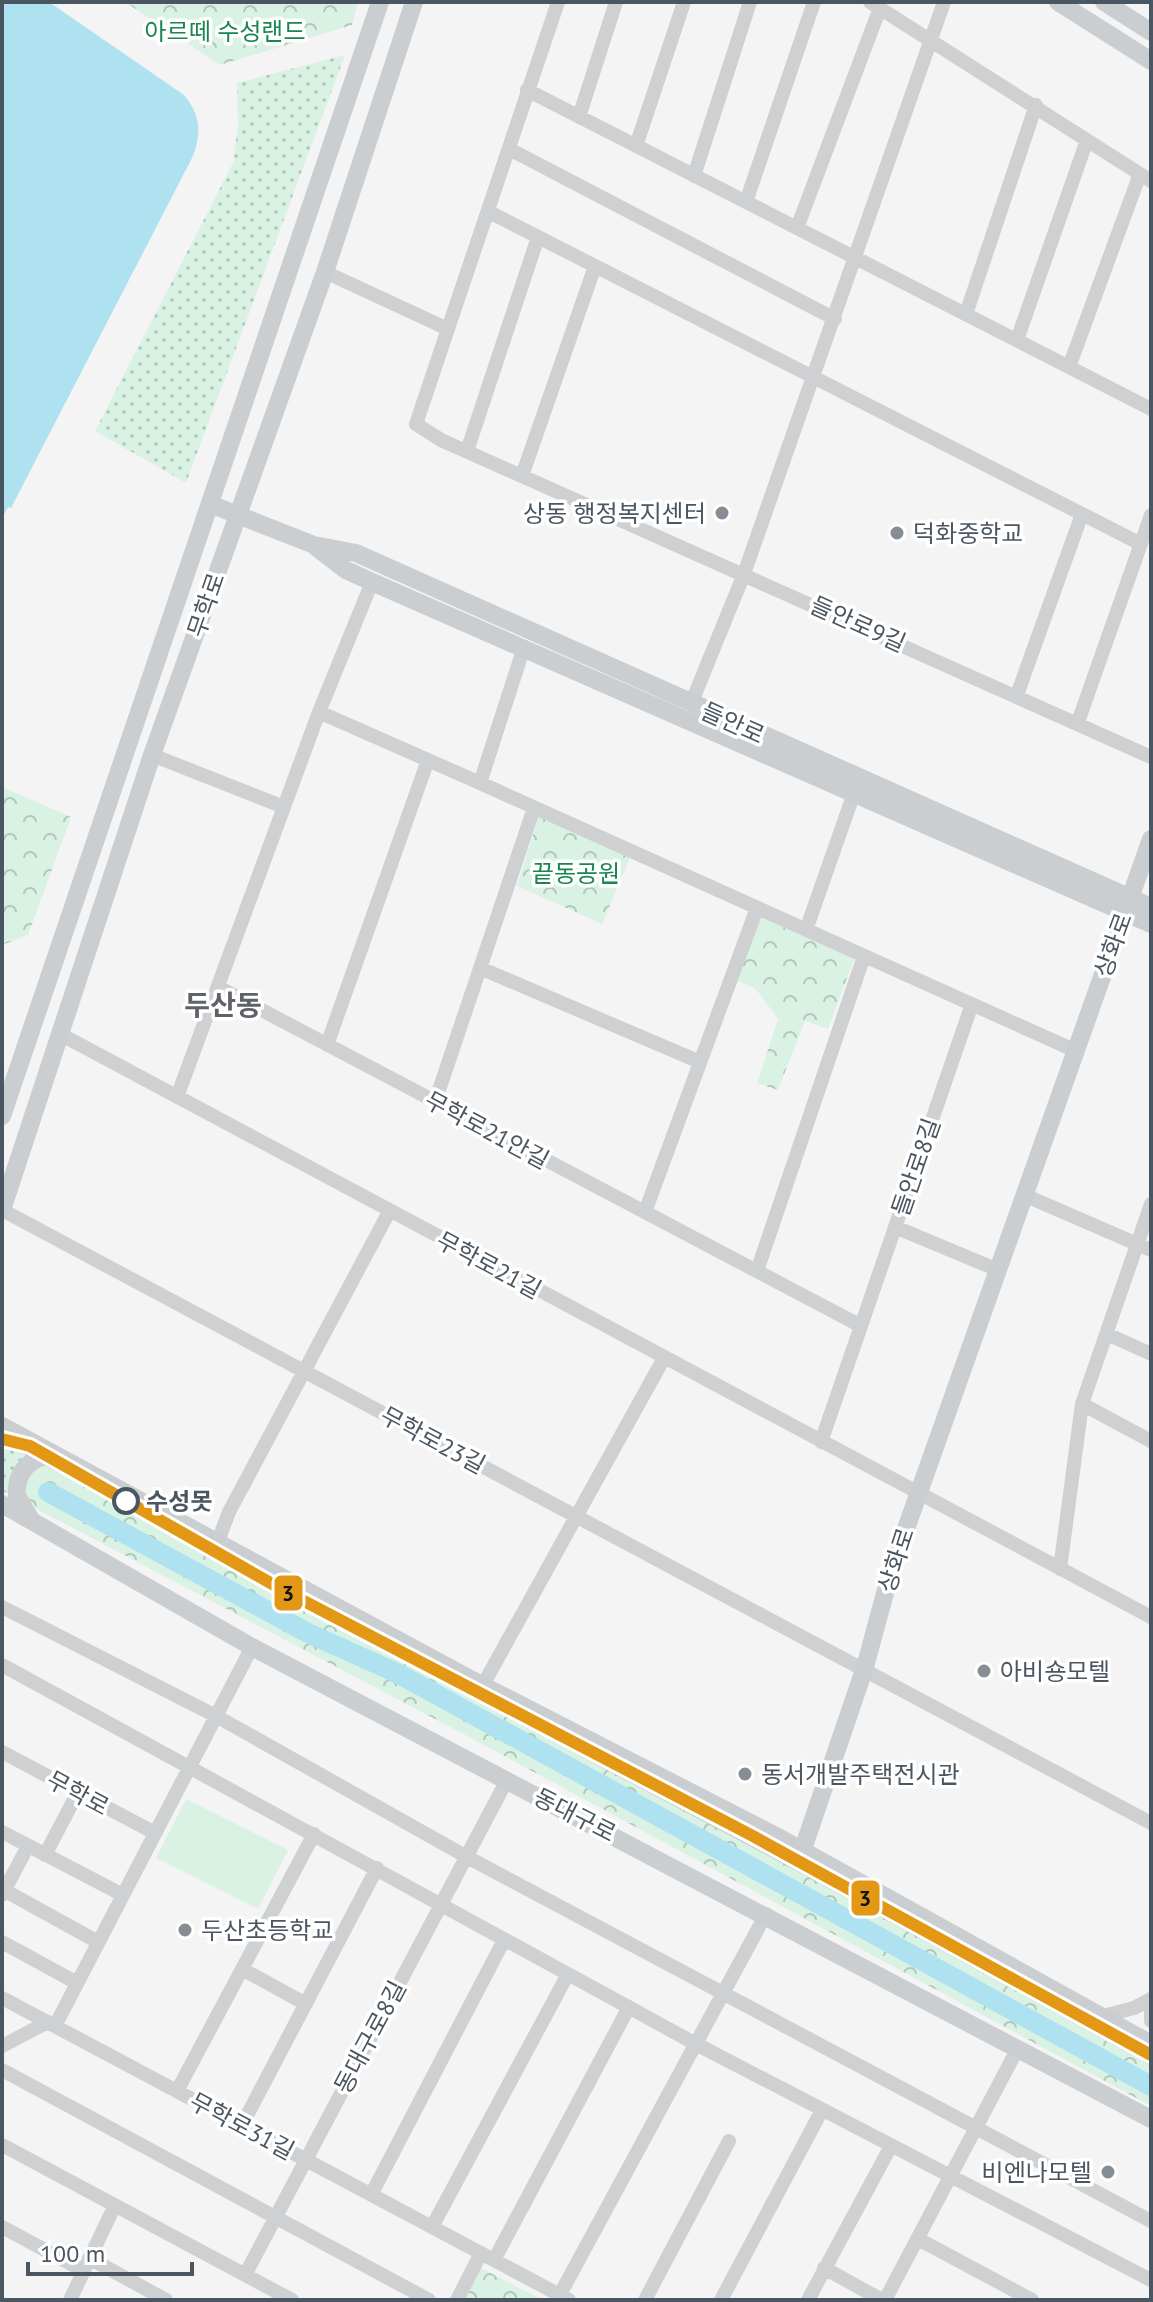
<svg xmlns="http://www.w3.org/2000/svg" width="1153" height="2302" font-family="'PT Sans','Noto Sans KR',sans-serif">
  <defs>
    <pattern id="park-crowns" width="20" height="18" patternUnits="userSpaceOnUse" patternTransform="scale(2)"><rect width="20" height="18" fill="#d9f2e3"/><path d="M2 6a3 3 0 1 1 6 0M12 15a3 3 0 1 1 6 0" fill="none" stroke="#b2c7bb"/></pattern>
    <pattern id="garden-dots" width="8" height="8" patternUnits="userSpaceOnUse" patternTransform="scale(2)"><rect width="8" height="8" fill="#d9f2e3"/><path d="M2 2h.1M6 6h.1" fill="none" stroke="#b2c7bb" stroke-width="1.8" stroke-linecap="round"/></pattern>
  </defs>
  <rect width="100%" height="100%" fill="#f4f4f4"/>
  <!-- grass -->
  <path fill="#d9f2e3" d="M 186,1799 L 288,1850 L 258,1909 L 156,1858 Z"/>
  <!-- park -->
  <path fill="url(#park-crowns)" d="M 125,2 L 358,2 L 352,25 L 220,65 Z
    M 2,787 L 71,817 L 28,935 L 2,945 Z
    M 539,816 L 630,858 L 602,924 L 517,886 Z
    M 759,913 L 855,957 L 828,1029 L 805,1021 L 778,1090 L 757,1083 L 778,1019 L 756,989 L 736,980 Z
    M 38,1464 L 56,1464 L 467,1692 L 1151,2055 L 1151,2106 L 471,1738 L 35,1508 L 28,1503 L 22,1482 Z
    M 481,2268 L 543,2300 L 465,2300 Z"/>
  <!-- garden -->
  <path fill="url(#garden-dots)" d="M 345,55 L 186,483 L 95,431 L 233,163 L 238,126 L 237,83 Z
    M 2,1444 L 24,1455 L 10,1482 L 11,1495 L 2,1491 Z"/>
  <!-- water -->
  <path fill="#aee2f0" d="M 2,2 L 49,2 L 184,95 C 201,115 202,135 192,158 L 11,508 L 8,507 L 2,518 Z"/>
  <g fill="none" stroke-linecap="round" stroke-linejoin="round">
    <!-- river -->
    <path stroke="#aee2f0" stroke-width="20" d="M 48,1492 L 308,1633 L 399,1674 L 1151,2086"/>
    <!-- minor -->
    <path stroke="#ced0d2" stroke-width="14" d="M 558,2 L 416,424 L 441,440 L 1151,757
      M 870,2 L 1151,181
      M 527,90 L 1151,409
      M 579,117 L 616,2
      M 636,146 L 684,2
      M 509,149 L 835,319
      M 694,176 L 750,2
      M 746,202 L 814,2
      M 489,212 L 1141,544
      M 797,228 L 880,8
      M 325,272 L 448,329
      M 966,314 L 1036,105
      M 1017,340 L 1087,140
      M 1069,367 L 1140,174
      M 467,451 L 538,237
      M 522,476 L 595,266
      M 524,647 L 480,783 L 1076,1051
      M 1017,695 L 1082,514
      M 691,704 L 744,574 L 944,2
      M 319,712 L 480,783
      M 1078,722 L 1151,515
      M 152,755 L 284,807
      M 806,930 L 854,793
      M 480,968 L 700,1062
      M 218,987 L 861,1326
      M 60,1034 L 1151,1617
      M 327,1045 L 428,760
      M 177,1097 L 319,712 L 372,582
      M 435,1102 L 534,808
      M 1024,1195 L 1151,1250
      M 2,1210 L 1151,1823
      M 645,1212 L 757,908
      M 895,1227 L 998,1270
      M 757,1271 L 864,956
      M 1107,1334 L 1151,1354
      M 1082,1404 L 1151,1441
      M 821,1442 L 972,1004
      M 217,1544 L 229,1512 L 389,1212
      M 1060,1569 L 1082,1404 L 1151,1204
      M 2,1607 L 216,1716 L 467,1857 L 1151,2221
      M 2,1665 L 696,2044 L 1151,2280
      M 483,1685 L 664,1358
      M 2,1752 L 155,1833
      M 2,1832 L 123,1895
      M 45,1855 L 78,1792
      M 2,1889 L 98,1942
      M 2,1895 L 28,1846
      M 2,1942 L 77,1983
      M 242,1969 L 306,2004
      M 2,1998 L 569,2300
      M 1151,2009 L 1151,2021
      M 1099,2017 L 1134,2008 L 1151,1999
      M 55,2026 L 252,1647
      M 2,2046 L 48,2022
      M 2,2070 L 429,2300
      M 177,2091 L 314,1834
      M 242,2125 L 377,1868
      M 2,2145 L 292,2300
      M 371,2195 L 504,1940
      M 2,2227 L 84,2271
      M 432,2227 L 568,1974
      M 918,2239 L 1032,2300
      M 89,2258 L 166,2300
      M 494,2260 L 629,2007
      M 824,2268 L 882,2300
      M 245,2275 L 507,1780
      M 70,2300 L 115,2205
      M 457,2300 L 481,2253
      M 557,2300 L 766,1914
      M 645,2300 L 729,2141
      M 721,2300 L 822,2110
      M 808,2300 L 891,2146
      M 885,2300 L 1018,2048"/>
    <!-- major -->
    <path stroke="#caced1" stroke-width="18" d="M 1058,2 L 1151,61
      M 1104,2 L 1151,32
      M 210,504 L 314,545 L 356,553 L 1151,907
      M 316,547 L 346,570 L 372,582 L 1151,924
      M 2,1116 L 380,2
      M 2,1210 L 152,755 L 325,272 L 414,2
      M 2,1426 L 472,1680 L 780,1838 L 1151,2044
      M 2,1504 L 252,1647 L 1151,2119
      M 30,1518 L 17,1496 C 15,1471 32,1454 58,1456
      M 802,1852 L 865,1667 L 891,1571 L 1151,839"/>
    <!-- rail casing -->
    <g stroke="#c9cacc" stroke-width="6">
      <path id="rail" d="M 2,1444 L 26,1452 L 136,1510 L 409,1662 L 809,1874 L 1151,2062"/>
    </g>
    <!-- rail -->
    <use href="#rail" stroke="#fff" stroke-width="3" stroke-dasharray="9" stroke-linecap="butt"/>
    <!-- metro-1 casing -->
    <g stroke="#fff" stroke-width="18">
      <path id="metro-1" d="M 2,1439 L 30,1446 L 281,1589 L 751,1835 L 1151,2055"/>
    </g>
    <!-- metro-1 -->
    <use href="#metro-1" stroke="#e29715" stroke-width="12"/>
  </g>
  <!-- markers -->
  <g fill="#868d94" stroke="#fff" stroke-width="3">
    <circle cx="722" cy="513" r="8"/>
    <circle cx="897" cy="533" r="8"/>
    <circle cx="984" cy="1671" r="8"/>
    <circle cx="745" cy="1774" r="8"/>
    <circle cx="185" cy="1930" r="8"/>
    <circle cx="1108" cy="2172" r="8"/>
  </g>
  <circle fill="#fff" stroke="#4a5661" stroke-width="4" cx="126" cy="1501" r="12"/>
  <g text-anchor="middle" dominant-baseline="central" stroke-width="7" stroke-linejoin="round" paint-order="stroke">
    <!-- park labels -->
    <g font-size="24" fill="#17864f" stroke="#fff">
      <text x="225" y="31">아르떼 수성랜드</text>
      <text x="576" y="873">끝동공원</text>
    </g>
    <!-- poi labels -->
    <g font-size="24" fill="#4a5661" stroke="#fff" text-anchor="start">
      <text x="706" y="513" text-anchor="end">상동 행정복지센터</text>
      <text x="913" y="533">덕화중학교</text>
      <text x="1000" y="1671">아비숑모텔</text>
      <text x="761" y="1774">동서개발주택전시관</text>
      <text x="201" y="1930">두산초등학교</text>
      <text x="1092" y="2172" text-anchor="end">비엔나모텔</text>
    </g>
    <!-- street labels -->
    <g font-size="24" fill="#4a5661" stroke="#fff">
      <text transform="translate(206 605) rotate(-71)">무학로</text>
      <text transform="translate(858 624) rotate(24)">들안로9길</text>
      <text transform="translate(733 723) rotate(24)">들안로</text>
      <text transform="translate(1113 945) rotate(-70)">상화로</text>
      <text transform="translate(487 1130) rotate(28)">무학로21안길</text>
      <text transform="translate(916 1167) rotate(-71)">들안로8길</text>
      <text transform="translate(489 1265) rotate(28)">무학로21길</text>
      <text transform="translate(433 1440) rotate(28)">무학로23길</text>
      <text transform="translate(896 1560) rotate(-72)">상화로</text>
      <text transform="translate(78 1793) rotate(28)">무학로</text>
      <text transform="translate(575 1815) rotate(27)">동대구로</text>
      <text transform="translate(370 2037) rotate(-62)">동대구로8길</text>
      <text transform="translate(242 2126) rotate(28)">무학로31길</text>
    </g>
    <!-- stop labels -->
    <g font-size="24" font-weight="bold" fill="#4a5661" stroke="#fff" text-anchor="start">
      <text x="146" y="1501">수성못</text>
    </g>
    <!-- quarter labels -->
    <g font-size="28" font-weight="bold" fill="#5f6368" stroke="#fff">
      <text x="223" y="1004">두산동</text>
    </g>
  </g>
  <g stroke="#fff" stroke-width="3">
    <rect x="273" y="1574" width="31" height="38" rx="8" fill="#e29715"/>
    <rect x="850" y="1879" width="31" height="38" rx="8" fill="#e29715"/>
  </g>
  <g font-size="22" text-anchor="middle" font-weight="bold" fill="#111">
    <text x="288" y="1601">3</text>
    <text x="865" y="1906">3</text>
  </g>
  <!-- border -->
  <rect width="1153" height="2302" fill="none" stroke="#4a5661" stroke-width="8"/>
  <!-- scale -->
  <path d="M28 2262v12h164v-12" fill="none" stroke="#4a5661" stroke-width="4"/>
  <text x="40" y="2262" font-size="24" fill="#4a5661" stroke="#ffffff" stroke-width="6" paint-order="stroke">100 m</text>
</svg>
